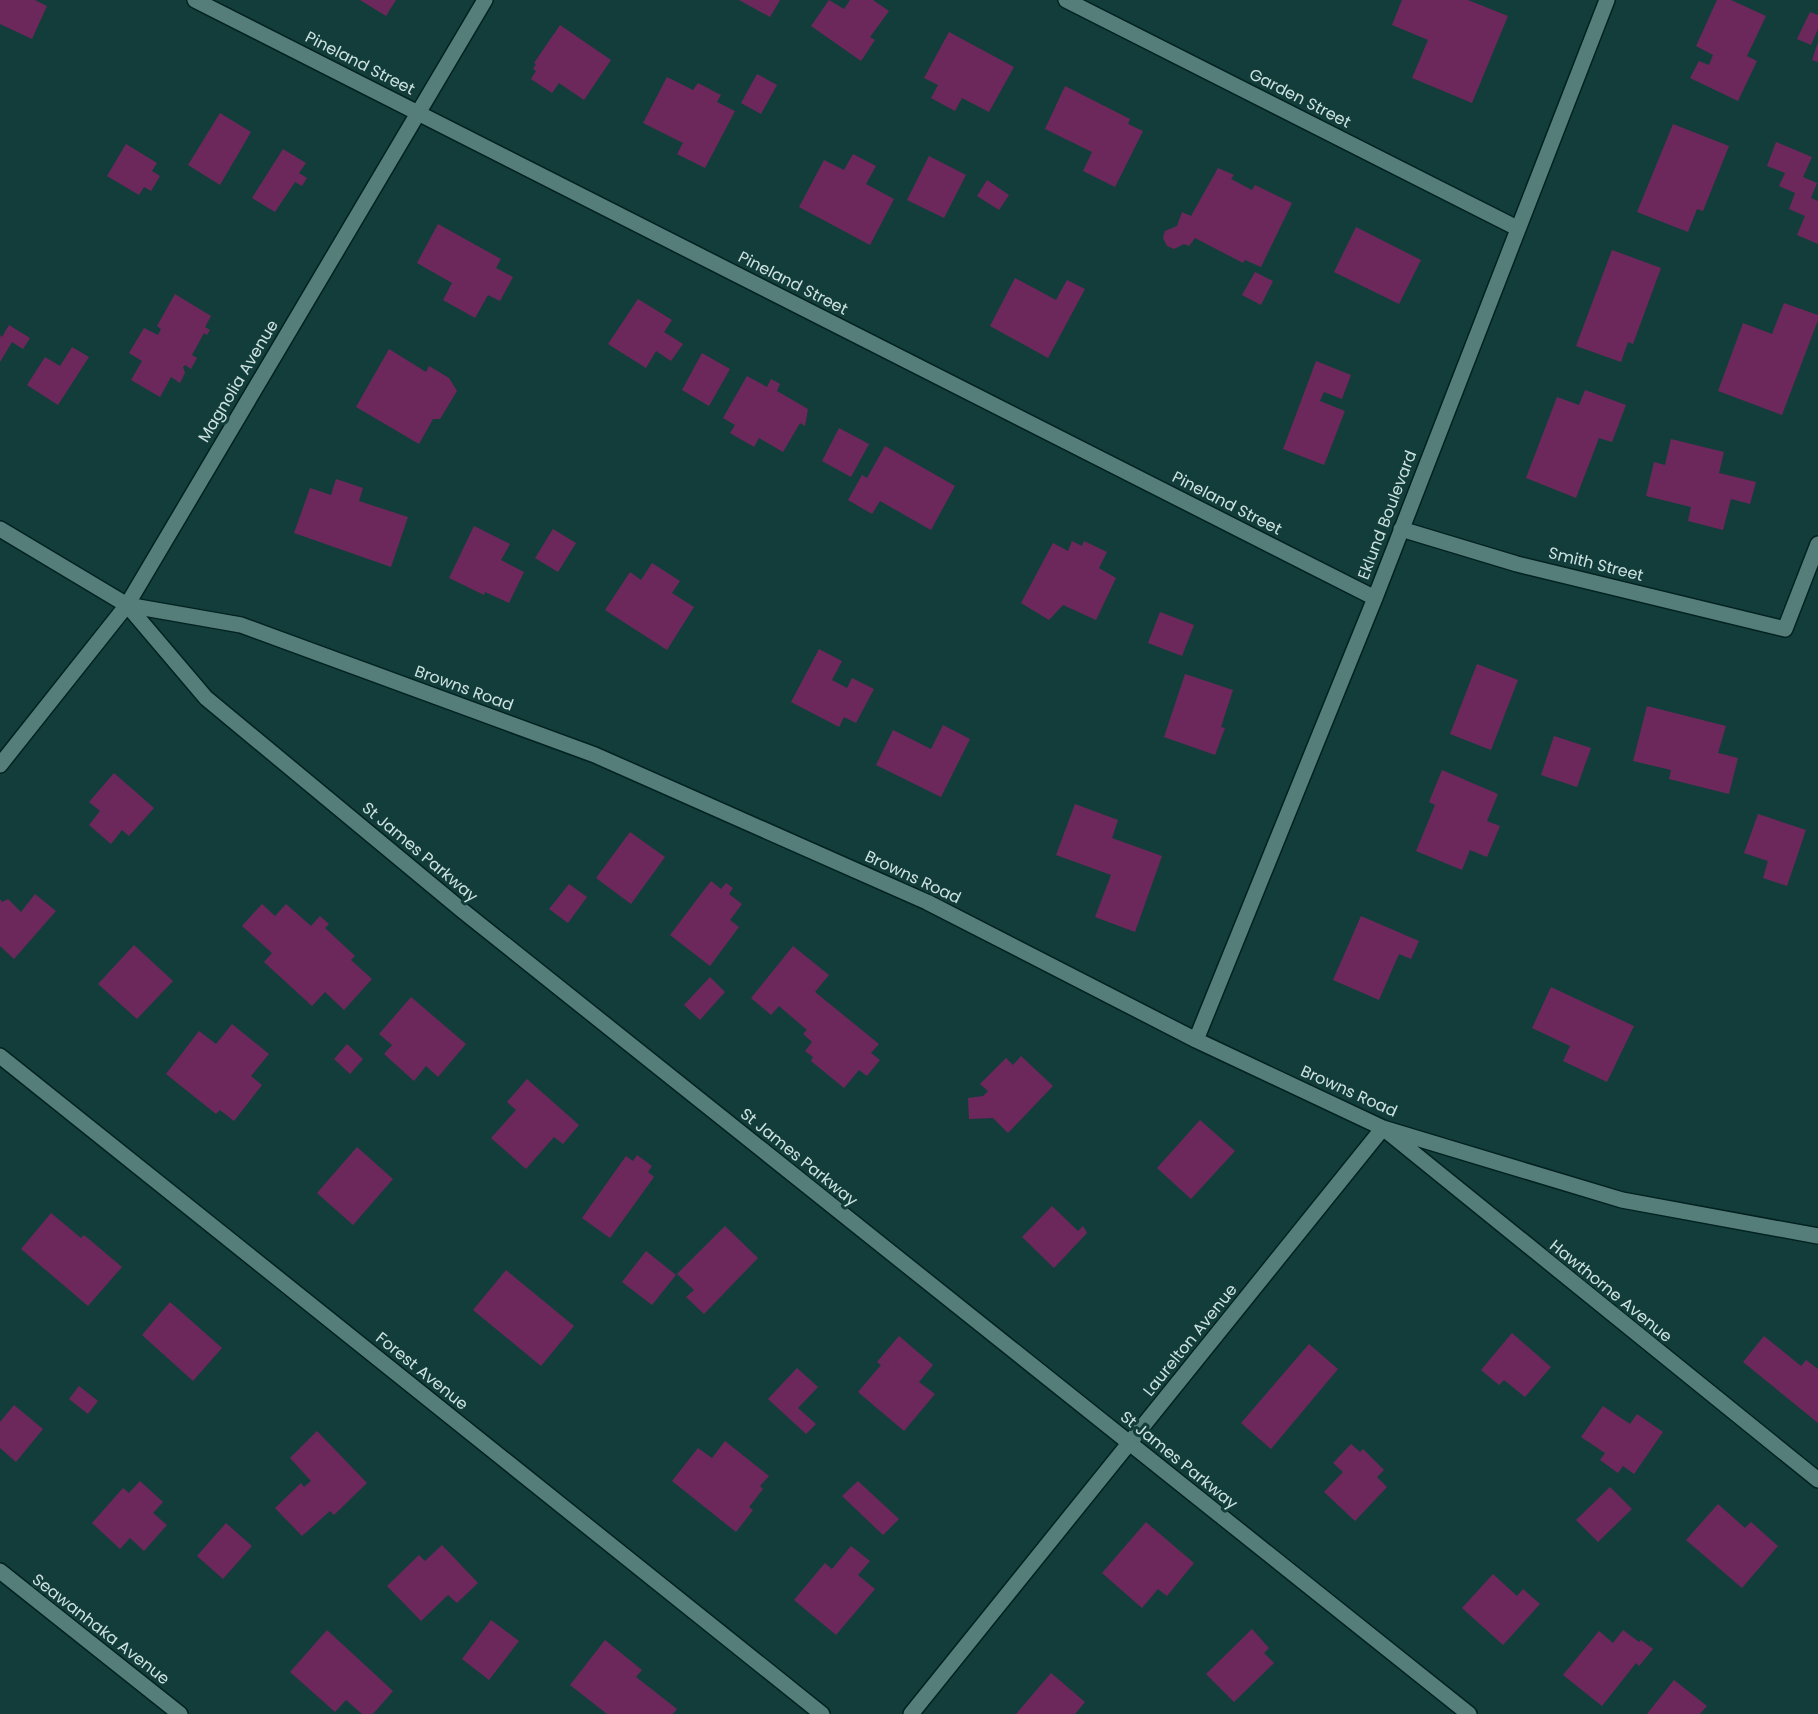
<svg xmlns="http://www.w3.org/2000/svg" width="1818" height="1714" font-family="Poppins,sans-serif">
  <rect width="100%" height="100%" fill="#133d3a"/>
  <!-- building -->
  <path fill="#6d285b" d="M 0,0 L 35,0 L 47,6 L 32,39 L 0,24 Z
    M 360,0 L 396,0 L 386,16 Z
    M 739,0 L 780,0 L 770,17 Z
    M 829,0 L 844,9 L 850,0 L 873,0 L 889,11 L 870,37 L 875,40 L 861,61 L 811,26 Z
    M 1402,0 L 1468,0 L 1508,16 L 1472,103 L 1412,78 L 1428,40 L 1392,25 Z
    M 1717,0 L 1731,0 L 1766,16 L 1747,56 L 1757,61 L 1738,101 L 1690,78 L 1699,61 L 1709,65 L 1713,55 L 1696,46 Z
    M 1810,12 L 1818,15 L 1818,29 L 1811,45 L 1797,39 Z
    M 560,25 L 611,60 L 584,100 L 559,83 L 552,93 L 531,79 L 536,71 L 533,69 L 536,64 L 534,63 Z
    M 949,32 L 1014,67 L 989,112 L 962,98 L 955,111 L 931,98 L 938,85 L 924,78 Z
    M 1818,42 L 1818,62 L 1812,60 Z
    M 757,74 L 777,85 L 761,114 L 741,103 Z
    M 667,77 L 693,90 L 698,83 L 721,95 L 717,102 L 735,111 L 705,168 L 677,154 L 683,143 L 643,123 Z
    M 1065,86 L 1130,119 L 1128,124 L 1143,131 L 1115,187 L 1083,171 L 1092,152 L 1045,129 Z
    M 220,113 L 251,132 L 220,185 L 188,165 Z
    M 1673,124 L 1729,146 L 1703,211 L 1697,209 L 1688,232 L 1637,212 Z
    M 1776,142 L 1812,157 L 1803,177 L 1817,183 L 1811,198 L 1818,201 L 1818,244 L 1797,235 L 1805,216 L 1789,209 L 1795,193 L 1779,186 L 1785,173 L 1767,166 Z
    M 126,144 L 157,163 L 152,171 L 160,176 L 151,191 L 144,187 L 139,195 L 107,176 Z
    M 283,149 L 306,163 L 299,173 L 307,178 L 302,186 L 295,182 L 275,212 L 252,198 Z
    M 853,154 L 876,166 L 866,184 L 894,199 L 870,245 L 799,207 L 824,160 L 844,170 Z
    M 929,156 L 966,175 L 944,218 L 907,200 Z
    M 1218,168 L 1234,175 L 1231,179 L 1252,190 L 1255,185 L 1292,203 L 1261,267 L 1245,260 L 1243,263 L 1195,238 L 1189,246 L 1184,244 L 1174,249 L 1167,246 L 1163,238 L 1165,231 L 1177,226 L 1182,212 L 1191,216 Z
    M 987,180 L 1009,195 L 999,210 L 977,196 Z
    M 438,224 L 501,259 L 496,268 L 513,277 L 500,301 L 488,295 L 475,318 L 443,300 L 452,283 L 417,263 Z
    M 1356,227 L 1421,260 L 1399,304 L 1334,272 Z
    M 1612,250 L 1661,268 L 1633,344 L 1628,342 L 1621,362 L 1576,346 Z
    M 1255,272 L 1273,281 L 1261,305 L 1242,295 Z
    M 1015,278 L 1056,300 L 1067,280 L 1085,289 L 1048,358 L 990,326 Z
    M 175,294 L 211,316 L 205,327 L 210,330 L 207,335 L 204,333 L 192,355 L 197,358 L 191,369 L 185,365 L 183,367 L 185,373 L 180,383 L 171,377 L 160,397 L 131,380 L 142,361 L 129,353 L 144,328 L 158,335 L 161,329 L 157,326 Z
    M 638,299 L 672,320 L 664,332 L 683,344 L 671,361 L 656,351 L 646,368 L 608,344 Z
    M 1784,303 L 1818,315 L 1818,320 L 1782,415 L 1718,391 L 1743,323 L 1772,334 Z
    M 9,325 L 30,338 L 23,349 L 12,342 L 0,362 L 0,335 L 2,337 Z
    M 72,347 L 89,357 L 58,405 L 27,385 L 45,357 L 60,366 Z
    M 389,349 L 426,372 L 429,366 L 449,378 L 457,391 L 440,419 L 433,419 L 419,444 L 356,407 Z
    M 702,353 L 730,369 L 709,406 L 682,390 Z
    M 1316,361 L 1351,375 L 1342,399 L 1324,392 L 1320,401 L 1345,411 L 1324,465 L 1283,449 Z
    M 747,376 L 767,387 L 771,379 L 780,384 L 777,391 L 808,409 L 805,426 L 800,423 L 783,452 L 759,438 L 754,447 L 730,433 L 735,425 L 723,418 Z
    M 1585,390 L 1626,405 L 1612,442 L 1599,438 L 1576,498 L 1526,478 L 1557,397 L 1579,405 Z
    M 839,428 L 869,444 L 851,477 L 822,461 Z
    M 1671,439 L 1724,452 L 1719,473 L 1756,482 L 1750,504 L 1731,499 L 1723,530 L 1688,521 L 1691,507 L 1646,496 L 1654,462 L 1665,465 Z
    M 885,446 L 955,486 L 931,530 L 880,501 L 872,514 L 848,500 L 862,475 L 867,478 Z
    M 336,479 L 363,488 L 359,501 L 408,517 L 391,567 L 294,533 L 310,488 L 331,495 Z
    M 474,526 L 510,544 L 501,560 L 524,572 L 509,603 L 485,592 L 484,595 L 449,578 Z
    M 553,529 L 576,543 L 558,572 L 535,558 Z
    M 1072,541 L 1082,546 L 1084,541 L 1107,552 L 1099,568 L 1116,578 L 1096,620 L 1063,605 L 1049,620 L 1021,603 L 1053,543 L 1068,551 Z
    M 652,563 L 680,581 L 672,593 L 694,607 L 667,650 L 605,610 L 630,572 L 641,580 Z
    M 1160,612 L 1194,625 L 1182,656 L 1148,643 Z
    M 819,649 L 842,661 L 832,680 L 847,688 L 852,678 L 874,689 L 856,723 L 844,717 L 839,727 L 791,702 Z
    M 1477,664 L 1518,680 L 1491,750 L 1450,734 Z
    M 1185,674 L 1233,690 L 1221,727 L 1225,728 L 1215,755 L 1164,737 Z
    M 1647,706 L 1726,726 L 1718,753 L 1738,758 L 1729,794 L 1669,779 L 1671,770 L 1633,761 Z
    M 943,725 L 970,739 L 941,797 L 876,765 L 893,730 L 931,749 Z
    M 1554,736 L 1591,748 L 1577,787 L 1541,775 Z
    M 1442,770 L 1498,794 L 1487,821 L 1500,826 L 1487,857 L 1470,850 L 1462,870 L 1416,851 L 1435,805 L 1429,802 Z
    M 114,773 L 154,808 L 129,836 L 122,830 L 111,844 L 89,825 L 100,811 L 89,802 Z
    M 1075,804 L 1118,820 L 1112,838 L 1162,856 L 1135,932 L 1095,917 L 1111,875 L 1056,855 Z
    M 1758,814 L 1806,830 L 1787,886 L 1763,878 L 1768,861 L 1744,853 Z
    M 630,832 L 665,857 L 631,904 L 596,878 Z
    M 711,881 L 721,889 L 726,883 L 733,888 L 729,894 L 742,904 L 730,920 L 739,927 L 710,966 L 670,935 Z
    M 569,884 L 587,897 L 568,923 L 549,909 Z
    M 35,894 L 56,911 L 14,959 L 0,946 L 0,899 L 2,902 L 8,899 L 21,912 Z
    M 262,904 L 275,916 L 286,904 L 311,926 L 320,916 L 329,924 L 325,928 L 355,956 L 351,960 L 372,979 L 344,1010 L 325,992 L 312,1006 L 264,962 L 272,953 L 242,926 Z
    M 1361,916 L 1419,941 L 1411,959 L 1399,954 L 1379,1000 L 1333,980 Z
    M 134,945 L 173,981 L 137,1019 L 98,984 Z
    M 793,946 L 829,975 L 815,992 L 879,1044 L 871,1053 L 880,1060 L 867,1076 L 859,1070 L 844,1088 L 811,1061 L 813,1057 L 805,1051 L 812,1042 L 803,1034 L 807,1030 L 779,1006 L 771,1015 L 751,998 Z
    M 710,977 L 725,992 L 700,1020 L 684,1005 Z
    M 1551,987 L 1634,1026 L 1607,1082 L 1563,1061 L 1570,1046 L 1532,1028 Z
    M 411,997 L 466,1044 L 438,1077 L 426,1066 L 414,1081 L 384,1054 L 392,1045 L 379,1034 Z
    M 232,1024 L 269,1054 L 251,1076 L 262,1085 L 234,1121 L 220,1110 L 216,1114 L 166,1074 L 199,1031 L 216,1044 Z
    M 347,1044 L 363,1059 L 350,1074 L 334,1059 Z
    M 1021,1056 L 1053,1086 L 1008,1133 L 993,1118 L 969,1119 L 968,1098 L 983,1096 L 988,1091 L 980,1084 L 1006,1058 L 1013,1065 Z
    M 527,1079 L 579,1125 L 563,1144 L 554,1137 L 526,1169 L 491,1138 L 516,1110 L 507,1102 Z
    M 1200,1120 L 1235,1151 L 1191,1199 L 1157,1168 Z
    M 357,1147 L 393,1179 L 353,1225 L 317,1193 Z
    M 637,1155 L 652,1166 L 648,1172 L 654,1177 L 610,1238 L 582,1218 L 626,1156 L 633,1161 Z
    M 1052,1206 L 1078,1231 L 1083,1226 L 1087,1233 L 1054,1268 L 1022,1237 Z
    M 51,1213 L 81,1238 L 84,1235 L 122,1267 L 88,1306 L 21,1249 Z
    M 725,1226 L 758,1258 L 704,1314 L 686,1297 L 694,1290 L 677,1274 Z
    M 646,1251 L 676,1275 L 652,1305 L 622,1282 Z
    M 506,1270 L 574,1326 L 541,1366 L 473,1310 Z
    M 170,1302 L 222,1348 L 193,1381 L 142,1335 Z
    M 1512,1333 L 1551,1367 L 1525,1397 L 1504,1380 L 1499,1385 L 1481,1370 Z
    M 899,1336 L 933,1365 L 919,1382 L 935,1394 L 904,1431 L 858,1392 L 881,1365 L 877,1362 Z
    M 1764,1336 L 1801,1366 L 1806,1360 L 1818,1369 L 1818,1423 L 1743,1362 Z
    M 1309,1344 L 1338,1369 L 1271,1449 L 1241,1423 Z
    M 797,1368 L 818,1387 L 798,1408 L 816,1424 L 806,1434 L 768,1399 Z
    M 79,1386 L 98,1401 L 88,1414 L 69,1399 Z
    M 14,1405 L 43,1429 L 16,1462 L 0,1448 L 0,1422 Z
    M 1603,1406 L 1630,1424 L 1637,1414 L 1663,1432 L 1634,1474 L 1623,1466 L 1618,1473 L 1600,1460 L 1605,1453 L 1581,1437 Z
    M 317,1431 L 367,1483 L 334,1515 L 330,1511 L 302,1536 L 275,1508 L 301,1483 L 304,1487 L 311,1481 L 290,1458 Z
    M 725,1441 L 769,1476 L 760,1486 L 763,1489 L 749,1507 L 753,1510 L 736,1532 L 672,1481 L 698,1448 L 712,1458 Z
    M 1351,1444 L 1360,1452 L 1363,1449 L 1384,1470 L 1377,1477 L 1387,1487 L 1355,1521 L 1324,1492 L 1343,1472 L 1333,1463 Z
    M 140,1481 L 163,1502 L 153,1513 L 167,1525 L 144,1551 L 130,1538 L 120,1549 L 92,1523 L 123,1488 L 129,1493 Z
    M 858,1481 L 899,1519 L 883,1535 L 842,1496 Z
    M 1610,1487 L 1632,1509 L 1598,1542 L 1576,1520 Z
    M 1718,1504 L 1745,1528 L 1751,1522 L 1778,1546 L 1742,1588 L 1686,1540 Z
    M 1146,1522 L 1194,1563 L 1167,1596 L 1158,1589 L 1142,1608 L 1102,1573 Z
    M 226,1523 L 252,1546 L 223,1579 L 197,1556 Z
    M 442,1545 L 478,1583 L 457,1603 L 448,1595 L 421,1621 L 387,1586 L 419,1555 L 425,1561 Z
    M 851,1546 L 870,1561 L 858,1575 L 875,1589 L 836,1635 L 794,1600 L 825,1563 L 832,1569 Z
    M 1493,1574 L 1517,1596 L 1523,1589 L 1540,1604 L 1503,1645 L 1462,1608 Z
    M 491,1620 L 519,1641 L 489,1680 L 462,1659 Z
    M 1252,1629 L 1269,1648 L 1264,1653 L 1274,1663 L 1234,1702 L 1206,1674 Z
    M 327,1630 L 393,1691 L 373,1714 L 362,1714 L 346,1700 L 335,1712 L 290,1672 Z
    M 1623,1630 L 1639,1642 L 1641,1640 L 1653,1649 L 1639,1666 L 1636,1663 L 1602,1706 L 1563,1675 L 1599,1631 L 1613,1643 Z
    M 605,1640 L 642,1670 L 636,1677 L 677,1709 L 673,1714 L 607,1714 L 570,1685 Z
    M 1051,1673 L 1085,1702 L 1075,1714 L 1016,1714 Z
    M 1674,1680 L 1707,1706 L 1700,1714 L 1647,1714 Z"/>
  <g fill="none" stroke-linecap="round" stroke-linejoin="round">
    <!-- minor casing -->
    <g stroke="#022220" stroke-width="18">
      <path id="minor" d="M 195,0 L 1375,598
        M 1066,0 L 1517,228
        M 0,529 L 127,605 L 241,625 L 595,755 L 927,902 L 1196,1040 L 1383,1128 L 1622,1200 L 1818,1236
        M 1401,529 L 1517,564 L 1785,629 L 1818,544
        M 127,605 L 206,698 L 463,911 L 1469,1714
        M 0,765 L 127,605 L 485,0
        M 1196,1040 L 1375,598 L 1607,0
        M 0,1056 L 822,1714
        M 1389,1133 L 1818,1480
        M 0,1571 L 180,1714
        M 911,1714 L 1383,1128"/>
    </g>
    <!-- minor -->
    <use href="#minor" stroke="#557e7a" stroke-width="15"/>
  </g>
  <g text-anchor="middle" dominant-baseline="central" stroke-width="6" stroke-linejoin="round" paint-order="stroke">
    <!-- street labels -->
    <g font-size="16" fill="#cde3e1" stroke="#133d3a">
      <text transform="translate(360 63) rotate(27)">Pineland Street</text>
      <text transform="translate(1300 98) rotate(27)">Garden Street</text>
      <text transform="translate(793 283) rotate(27)">Pineland Street</text>
      <text transform="translate(238 381) rotate(-59)">Magnolia Avenue</text>
      <text transform="translate(1227 503) rotate(27)">Pineland Street</text>
      <text transform="translate(1387 515) rotate(-69)">Eklund Boulevard</text>
      <text transform="translate(1596 564) rotate(14)">Smith Street</text>
      <text transform="translate(464 688) rotate(20)">Browns Road</text>
      <text transform="translate(420 852) rotate(40)">St James Parkway</text>
      <text transform="translate(913 877) rotate(25)">Browns Road</text>
      <text transform="translate(1349 1091) rotate(24)">Browns Road</text>
      <text transform="translate(799 1157) rotate(39)">St James Parkway</text>
      <text transform="translate(1611 1291) rotate(39)">Hawthorne Avenue</text>
      <text transform="translate(1190 1340) rotate(-51)">Laurelton Avenue</text>
      <text transform="translate(422 1371) rotate(39)">Forest Avenue</text>
      <text transform="translate(1179 1460) rotate(39)">St James Parkway</text>
      <text transform="translate(101 1629) rotate(38)">Seawanhaka Avenue</text>
    </g>
  </g>
</svg>
